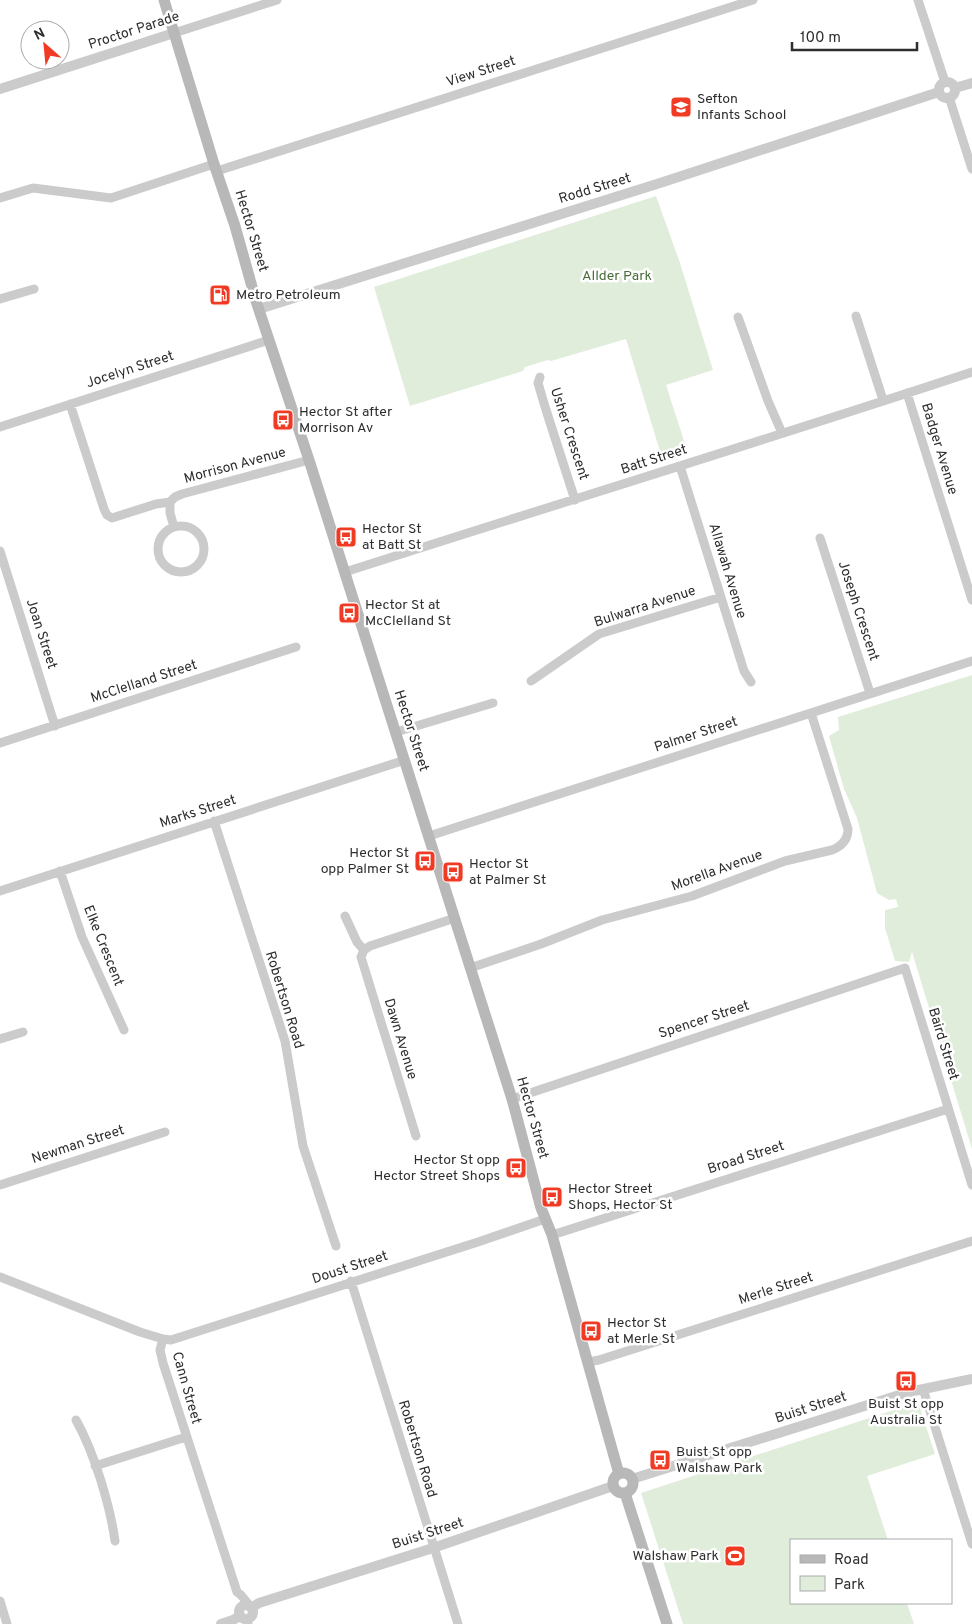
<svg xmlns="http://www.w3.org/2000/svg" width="972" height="1624" font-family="Overpass,sans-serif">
  <rect width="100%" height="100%" fill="#fff"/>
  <!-- green -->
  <path fill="#e1eddb" d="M 656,196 L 680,263 L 713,370 L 666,385 L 687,450 L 662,458 L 626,339 L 551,361 L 548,360 L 525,367 L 523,371 L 410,406 L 374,287 Z
    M 972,675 L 972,1149 L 912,952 L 909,962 L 895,961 L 885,928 L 885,910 L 898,907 L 896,899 L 889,900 L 877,893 L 857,818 L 844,789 L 829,736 L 839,730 L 838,717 Z
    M 918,1402 L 935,1454 L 867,1476 L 888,1540 L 791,1540 L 791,1603 L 907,1603 L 914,1624 L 683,1624 L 641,1493 Z"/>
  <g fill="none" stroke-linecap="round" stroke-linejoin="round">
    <!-- minor -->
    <path stroke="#cbcbcb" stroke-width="9" d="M 918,0 L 945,82
      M 174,33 L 277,0
      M 949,97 L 972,169
      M 217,171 L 753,0
      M 0,198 L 33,188 L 111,198 L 214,164
      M 0,299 L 34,289
      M 856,316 L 883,400
      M 738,317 L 768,401 L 782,433
      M 540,377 L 538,383 L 546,410 L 575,500
      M 907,393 L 972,600
      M 70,404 L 104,509 L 107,515 L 112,518 L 156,504 L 170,502 L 175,497 L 182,494 L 309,460
      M 0,427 L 269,340
      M 680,466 L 744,671 L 751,682
      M 170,502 L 170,513 L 174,527
      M158 549a23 23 0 1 1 46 0a23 23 0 1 1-46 0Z
      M 820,538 L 870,693
      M 0,551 L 55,726
      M 345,572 C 554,505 763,441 972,372
      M 531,681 L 599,634 L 721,597
      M 396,732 L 493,703
      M 0,743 L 296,647
      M 214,821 L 285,1041 L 303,1146 L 336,1246
      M 429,836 L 972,661
      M 60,871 L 82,937 L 124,1030
      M 0,891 L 405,760
      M 345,916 L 357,942 L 364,950
      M 470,968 L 541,944 L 602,920 L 692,896 L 785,861 L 832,850 C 842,846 848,840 848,829 L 811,713
      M 0,1039 L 23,1032
      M 512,1099 L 905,968 L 972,1185
      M 416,1136 L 361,957 L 364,950 L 370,946 L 455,918
      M 0,1185 L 165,1132
      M 552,1235 L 948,1109
      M 0,1277 L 140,1332 L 163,1339 L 171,1340 L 478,1242 L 545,1219
      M 351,1281 L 458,1624
      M 163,1339 L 160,1350 L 163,1363 L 237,1592 L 241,1595 L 250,1606
      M 588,1362 L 599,1360 L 972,1241
      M 923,1389 L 972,1544
      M 76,1420 C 94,1452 110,1505 115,1541
      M 95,1466 L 186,1437
      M 0,1601 L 7,1624
      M 246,1619 L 248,1624"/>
    <!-- tertiary -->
    <path stroke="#cbcbcb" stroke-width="10" d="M939 90a8 8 0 1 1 16 0a8 8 0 1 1-16 0Z
      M 955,88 L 972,83
      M 0,89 L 174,33
      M 259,309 L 660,183 L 939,92
      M 632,1479 L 909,1392 L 972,1379
      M239 1612a7 7 0 1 1 14 0a7 7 0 1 1-14 0Z
      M 251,1608 L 259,1603 L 433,1548 L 613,1486
      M 221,1624 L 233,1620 L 240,1616"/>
    <!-- secondary -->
    <path stroke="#b8b8b8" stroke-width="11" d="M 164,0 L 214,164 L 235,226 L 256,301 L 309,460 L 512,1099 L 541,1208 L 552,1235 L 619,1474
      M613 1483a10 10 0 1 1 20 0a10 10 0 1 1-20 0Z
      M 625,1493 L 667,1624"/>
  </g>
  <!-- icons -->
  <defs>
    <g id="school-square" transform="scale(1.125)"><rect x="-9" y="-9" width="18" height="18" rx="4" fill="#f13a24" stroke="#fff"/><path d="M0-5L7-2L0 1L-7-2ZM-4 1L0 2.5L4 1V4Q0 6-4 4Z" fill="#fff"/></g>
    <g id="fuel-square" transform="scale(1.125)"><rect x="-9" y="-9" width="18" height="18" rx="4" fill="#f13a24" stroke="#fff"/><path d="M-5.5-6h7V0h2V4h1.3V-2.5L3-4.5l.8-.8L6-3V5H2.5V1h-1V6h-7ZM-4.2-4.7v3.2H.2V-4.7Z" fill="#fff"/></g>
    <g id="bus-square" transform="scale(1.125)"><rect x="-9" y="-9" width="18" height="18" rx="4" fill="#f13a24" stroke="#fff"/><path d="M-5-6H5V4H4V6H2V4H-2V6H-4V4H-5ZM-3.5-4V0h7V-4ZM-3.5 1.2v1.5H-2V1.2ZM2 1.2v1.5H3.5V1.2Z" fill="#fff"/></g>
    <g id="stadium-square" transform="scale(1.125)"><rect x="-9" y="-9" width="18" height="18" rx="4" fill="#f13a24" stroke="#fff"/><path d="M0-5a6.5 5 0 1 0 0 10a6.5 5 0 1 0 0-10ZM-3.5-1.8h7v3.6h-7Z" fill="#fff"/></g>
  </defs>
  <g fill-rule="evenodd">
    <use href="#school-square" x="681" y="107"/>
    <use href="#fuel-square" x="220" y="295"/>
    <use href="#bus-square" x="283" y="420"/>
    <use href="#bus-square" x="346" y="537"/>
    <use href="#bus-square" x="349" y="613"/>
    <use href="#bus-square" x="425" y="861"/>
    <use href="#bus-square" x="453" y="872"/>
    <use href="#bus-square" x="516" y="1168"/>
    <use href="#bus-square" x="552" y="1197"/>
    <use href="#bus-square" x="591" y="1331"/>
    <use href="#bus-square" x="906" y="1381"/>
    <use href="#bus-square" x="660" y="1460"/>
    <use href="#stadium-square" x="735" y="1556"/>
  </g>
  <g text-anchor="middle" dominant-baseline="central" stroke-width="5" stroke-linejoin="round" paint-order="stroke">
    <!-- street labels -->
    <g font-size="14" fill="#2e2e2e" stroke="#fff">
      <text transform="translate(134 31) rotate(-18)">Proctor Parade</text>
      <text transform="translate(481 72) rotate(-18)">View Street</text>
      <text transform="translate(595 189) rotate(-17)">Rodd Street</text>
      <text transform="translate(251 231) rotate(73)">Hector Street</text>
      <text transform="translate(130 370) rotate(-18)">Jocelyn Street</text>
      <text transform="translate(569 434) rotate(72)">Usher Crescent</text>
      <text transform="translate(939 449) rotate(73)">Badger Avenue</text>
      <text transform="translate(654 460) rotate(-18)">Batt Street</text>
      <text transform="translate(235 466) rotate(-15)">Morrison Avenue</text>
      <text transform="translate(727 571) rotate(73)">Allawah Avenue</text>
      <text transform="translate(645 607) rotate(-18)">Bulwarra Avenue</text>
      <text transform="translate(858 611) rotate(72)">Joseph Crescent</text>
      <text transform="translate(41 634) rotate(72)">Joan Street</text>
      <text transform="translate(144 682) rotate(-18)">McClelland Street</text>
      <text transform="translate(411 731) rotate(72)">Hector Street</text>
      <text transform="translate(696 735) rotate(-18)">Palmer Street</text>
      <text transform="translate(198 812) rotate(-18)">Marks Street</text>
      <text transform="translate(717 871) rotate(-20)">Morella Avenue</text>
      <text transform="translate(103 946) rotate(68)">Elke Crescent</text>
      <text transform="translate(284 1000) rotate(73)">Robertson Road</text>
      <text transform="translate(704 1020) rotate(-18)">Spencer Street</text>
      <text transform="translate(400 1039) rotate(73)">Dawn Avenue</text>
      <text transform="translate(943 1044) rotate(73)">Baird Street</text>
      <text transform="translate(532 1118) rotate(74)">Hector Street</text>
      <text transform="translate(78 1145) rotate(-18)">Newman Street</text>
      <text transform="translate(746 1158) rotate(-18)">Broad Street</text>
      <text transform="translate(350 1268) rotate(-18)">Doust Street</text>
      <text transform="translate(776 1289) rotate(-18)">Merle Street</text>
      <text transform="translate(186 1388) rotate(74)">Cann Street</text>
      <text transform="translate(811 1408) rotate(-18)">Buist Street</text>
      <text transform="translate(417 1449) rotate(73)">Robertson Road</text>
      <text transform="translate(428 1534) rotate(-18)">Buist Street</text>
    </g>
    <!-- poi labels -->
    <g font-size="14" fill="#2e2e2e" stroke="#fff" text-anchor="start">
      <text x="697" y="99">Sefton<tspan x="697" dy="16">Infants School</tspan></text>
      <text x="236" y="295">Metro Petroleum</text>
      <text x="299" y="412">Hector St after<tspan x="299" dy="16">Morrison Av</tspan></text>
      <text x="362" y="529">Hector St<tspan x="362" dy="16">at Batt St</tspan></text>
      <text x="365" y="605">Hector St at<tspan x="365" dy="16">McClelland St</tspan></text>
      <text x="409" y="853" text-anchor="end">Hector St<tspan x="409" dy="16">opp Palmer St</tspan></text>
      <text x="469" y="864">Hector St<tspan x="469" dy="16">at Palmer St</tspan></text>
      <text x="500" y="1160" text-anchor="end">Hector St opp<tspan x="500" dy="16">Hector Street Shops</tspan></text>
      <text x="568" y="1189">Hector Street<tspan x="568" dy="16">Shops, Hector St</tspan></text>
      <text x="607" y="1323">Hector St<tspan x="607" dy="16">at Merle St</tspan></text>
      <text x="906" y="1404" text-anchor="middle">Buist St opp<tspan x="906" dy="16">Australia St</tspan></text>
      <text x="676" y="1452">Buist St opp<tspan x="676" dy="16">Walshaw Park</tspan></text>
      <text x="719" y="1556" text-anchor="end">Walshaw Park</text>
    </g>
    <!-- park labels -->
    <g font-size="14" fill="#486d38" stroke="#fff">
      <text x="617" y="276">Allder Park</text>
    </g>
  </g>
  <!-- legend -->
  <rect x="790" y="1539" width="162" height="65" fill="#ffffff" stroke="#ababab"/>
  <rect x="800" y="1555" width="25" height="8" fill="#b8b8b8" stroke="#ababab"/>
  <text x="834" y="1564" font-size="15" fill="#2e2e2e">Road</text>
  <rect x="800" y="1576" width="25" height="15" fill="#e1eddb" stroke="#ababab"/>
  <text x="834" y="1589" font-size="15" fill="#2e2e2e">Park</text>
  <!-- north arrow -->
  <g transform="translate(45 45) rotate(333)"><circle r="24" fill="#ffffff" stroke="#ababab"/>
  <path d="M0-4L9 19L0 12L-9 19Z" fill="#f13a24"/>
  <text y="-8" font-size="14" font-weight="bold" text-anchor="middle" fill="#2e2e2e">N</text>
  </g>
  <!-- scale -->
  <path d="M792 42v8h125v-8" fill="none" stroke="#2e2e2e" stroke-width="2.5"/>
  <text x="800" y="42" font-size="15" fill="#2e2e2e" stroke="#ffffff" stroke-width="4" paint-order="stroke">100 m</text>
</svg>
